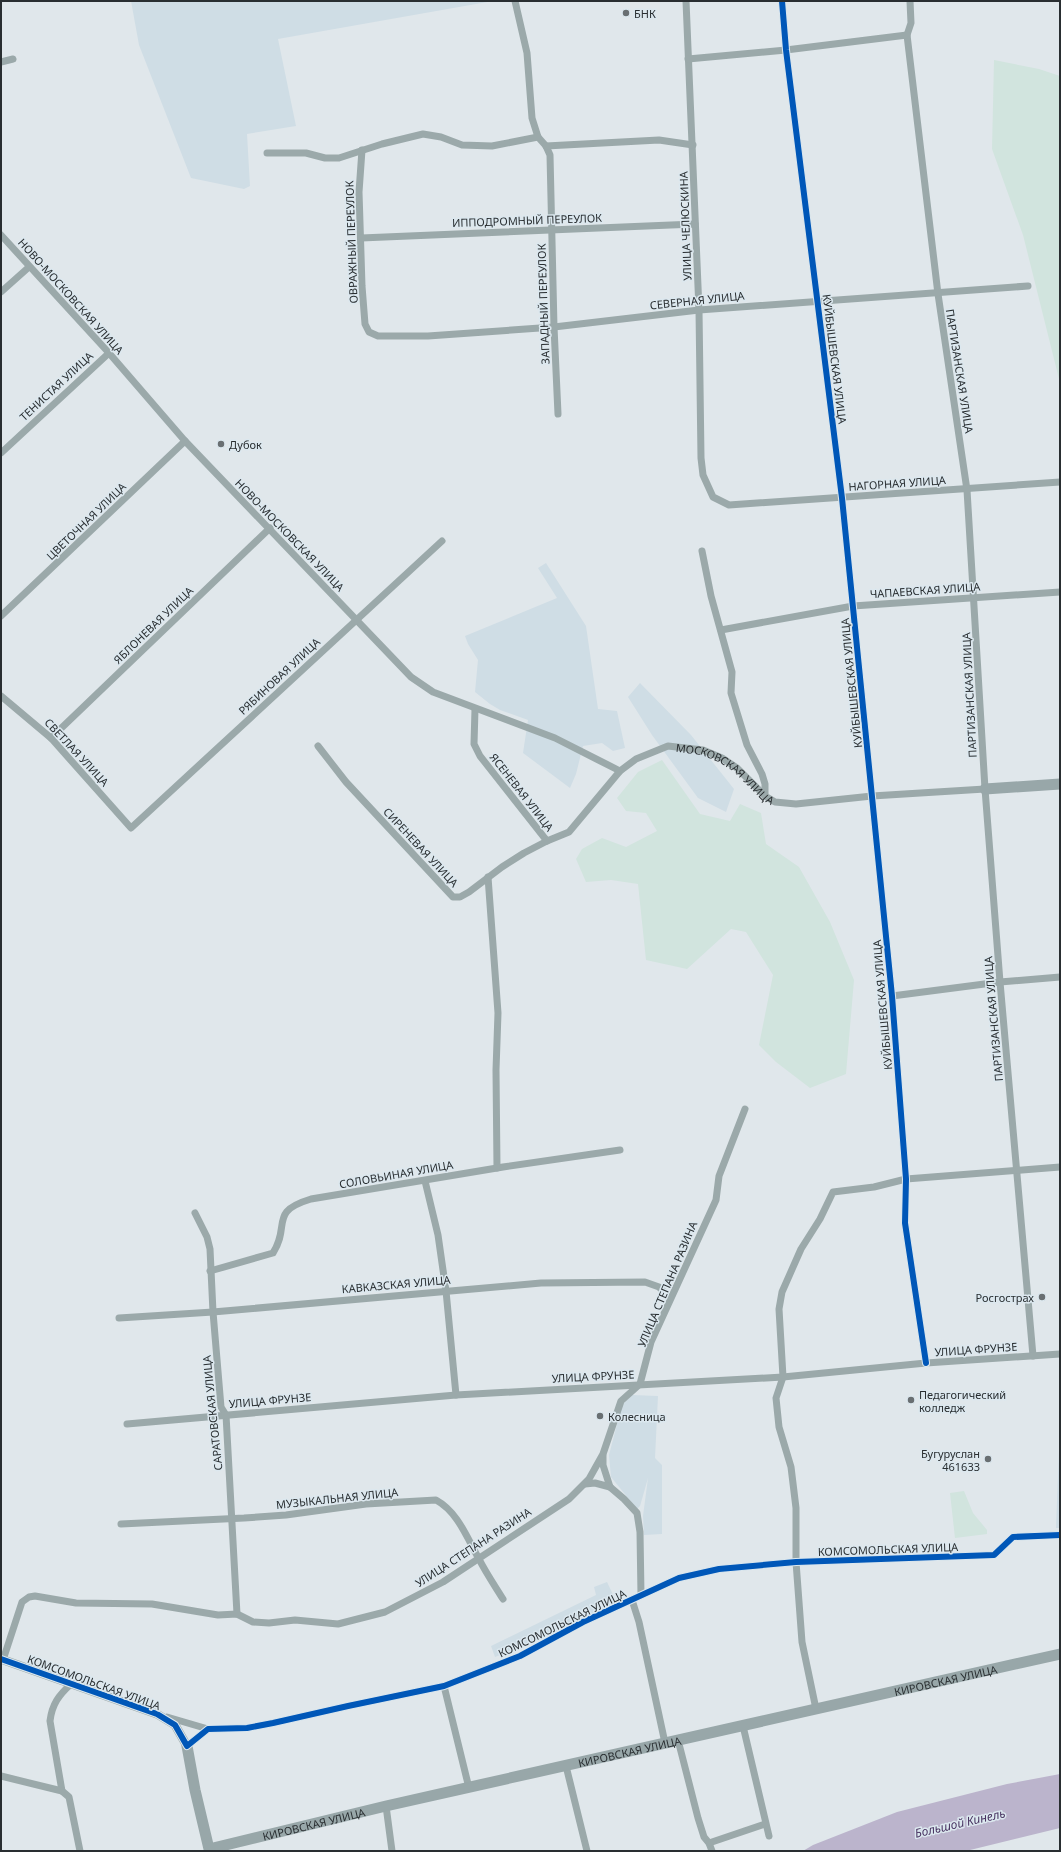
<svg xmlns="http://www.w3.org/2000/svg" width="1061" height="1852" font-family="'Noto Sans',sans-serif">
  <rect width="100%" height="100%" fill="#e0e7eb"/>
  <!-- built -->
  <path fill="#cfdde5" d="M 131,1 L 493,1 L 278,39 L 296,126 L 247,134 L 250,186 L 244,189 L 191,178 L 139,45 Z
    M 546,563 L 586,626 L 598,709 L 617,711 L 625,748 L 613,751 L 602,743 L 583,746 L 576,774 L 570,788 L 523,753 L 528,720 L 500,710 L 490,704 L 475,692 L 478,660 L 468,644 L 465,636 L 557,598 L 538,568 Z
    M 640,683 L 691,735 L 734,789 L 726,812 L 698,798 L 652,735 L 628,697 Z
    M 632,1395 L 658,1396 L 655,1458 L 662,1465 L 662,1534 L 644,1535 L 643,1516 L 648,1478 L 640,1506 L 637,1509 L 611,1477 L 609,1455 L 622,1405 Z
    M 1059,1450 L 1060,1450 L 1060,1528 L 1056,1528 Z
    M 607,1582 L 617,1603 L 533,1642 L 495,1657 L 491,1646 L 596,1595 L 594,1587 Z"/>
  <!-- green -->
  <path fill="#d1e4de" d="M 994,60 L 1039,69 L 1060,76 L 1060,383 L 1023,235 L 992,149 Z
    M 662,760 L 700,814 L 730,821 L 740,804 L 761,813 L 766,844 L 799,867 L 830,922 L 854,980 L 846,1074 L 810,1088 L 776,1062 L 759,1045 L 773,975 L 746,932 L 731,929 L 687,969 L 646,960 L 638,884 L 611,880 L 586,882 L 576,859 L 582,849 L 602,838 L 626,847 L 657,831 L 646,813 L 626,811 L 617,798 L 638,772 Z
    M 964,1491 L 973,1513 L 987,1530 L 987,1534 L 955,1538 L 950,1493 Z"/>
  <!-- water -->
  <path fill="#bbb4cc" d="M 1060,1774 L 1060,1828 L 966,1851 L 803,1851 L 813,1845 L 897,1812 L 1007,1784 Z"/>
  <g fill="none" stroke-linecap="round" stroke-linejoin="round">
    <!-- minor -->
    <g stroke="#9ba9aa" stroke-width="7">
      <path d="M 515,1 L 527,53 L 532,118 L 538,137 L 546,146 L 550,155 L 554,327 L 558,414"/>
      <path d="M 686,1 L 699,310 L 701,458 L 703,475 L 713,497 L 729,505 L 1060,482"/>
      <path d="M 782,1 L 786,50 L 842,498 L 892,996 L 906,1179 L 905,1223 L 926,1363"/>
      <path d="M 910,1 L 911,23 L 907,35 L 938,294 L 967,490 L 985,789 L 1000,982 L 1033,1356"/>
      <path d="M 688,59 L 786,50 L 907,35"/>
      <path d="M 1,62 L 13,59"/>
      <path d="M 546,146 L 659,140 L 693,145"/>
      <path d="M 362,150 L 359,192 L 362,286 L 365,324 L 369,332 L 378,336 L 428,336 L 554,327 L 699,310 L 1028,286"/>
      <path d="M 267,153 L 306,153 L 325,158 L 339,158 L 382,144 L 423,134 L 441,137 L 462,145 L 492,146 L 538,137"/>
      <path d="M 1,235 L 109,353 L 185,441 L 411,677 L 433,692 L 555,738 L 620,771"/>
      <path d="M 361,238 L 695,224"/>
      <path d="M 1,292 L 29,267"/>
      <path d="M 1,453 L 109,353"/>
      <path d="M 702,551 L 711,596 L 732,672 L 731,693 L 747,745 L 762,774 L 765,784 L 765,796"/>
      <path d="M 1,616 L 185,441"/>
      <path d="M 721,630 L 853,606 L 1060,592"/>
      <path d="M 1,696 L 51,738 L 131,828 L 442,541"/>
      <path d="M 475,709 L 474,744 L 480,756 L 547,841"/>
      <path d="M 51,738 L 270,528"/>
      <path id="s1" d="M 318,746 L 346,782 L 453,897 L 460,897 L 469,892 L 502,867 L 524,853 L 547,841 L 569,832 L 620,771 L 636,759 L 668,746 L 703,750 L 722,758 L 737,768 L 765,796 L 775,802 L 796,804 L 872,796 L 985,789"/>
      <path d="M 488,877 L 498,1013 L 496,1070 L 497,1168"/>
      <path d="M 892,996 L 1000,982 L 1060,977"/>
      <path d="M 425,1181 L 438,1235 L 446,1291 L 456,1395"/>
      <path d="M 195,1213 L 207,1237 L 210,1249 L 213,1312 L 221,1407 L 226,1415 L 237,1614"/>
      <path d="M 210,1271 L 273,1253 C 291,1225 268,1212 311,1199 L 503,1167 L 620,1150"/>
      <path d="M 119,1318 L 213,1312 L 541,1283 L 645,1282 L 659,1287 L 670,1298"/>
      <path d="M 127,1424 L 456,1395 L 783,1377 L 926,1363 L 1060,1354"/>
      <path d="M 603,1456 L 603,1465 L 610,1487 L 624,1499 L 637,1513 L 640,1532 L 641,1595"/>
      <path d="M 585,1484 L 595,1483 L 610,1487"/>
      <path d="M 121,1524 L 244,1518 L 286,1515 L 366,1504 L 436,1500 C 458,1512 467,1538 479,1559 C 486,1573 495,1586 503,1599"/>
      <path d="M 632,1600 L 639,1622 L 665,1743"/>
      <path d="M 3,1660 L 22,1602 L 29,1597 L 35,1596 L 76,1603 L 152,1604 L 218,1615 L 237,1614 L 253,1622 L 269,1623 L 295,1620 L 338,1624 L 385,1612 L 443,1582 L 569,1499 L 589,1479 L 603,1454 L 621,1401 L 640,1384 L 651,1342 L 716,1200 L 719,1176 L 745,1109"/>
      <path d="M 71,1684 C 59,1695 52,1704 50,1721 L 62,1791 L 69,1797 L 80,1851"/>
      <path d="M 444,1686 L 469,1788"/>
      <path d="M 816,1709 L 802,1642 L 796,1562 L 796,1508 L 791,1467 L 779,1427 L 776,1398 L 783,1377 L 779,1309 L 782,1292 L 801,1249 L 820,1219 L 833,1192 L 874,1187 L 906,1179 L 1060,1167"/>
      <path d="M 167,1717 L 208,1729"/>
      <path d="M 743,1726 L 769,1836"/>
      <path d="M 678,1740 L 698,1818 L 704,1837 L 709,1843 L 712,1851"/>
      <path d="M 187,1746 L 208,1729 L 247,1728 L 273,1723 L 348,1706 L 444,1686 L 520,1656 L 583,1622 L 679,1578 L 719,1569 L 796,1562 L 994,1555 L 1013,1537 L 1060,1535"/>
      <path d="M 566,1766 L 587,1851"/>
      <path d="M 1,1776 L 62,1791"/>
      <path d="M 386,1806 L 392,1851"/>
      <path d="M 709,1843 L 765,1824"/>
    </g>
    <!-- tertiary -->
    <path stroke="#9ba9aa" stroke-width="9" d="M 1,1659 L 157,1714 L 175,1725 L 187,1746"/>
    <!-- secondary -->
    <g stroke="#98a7a9" stroke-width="11">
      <path d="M 985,789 L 1060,784"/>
      <path id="s2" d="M 187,1746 L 195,1790 L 209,1849 L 386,1806 L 1060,1654"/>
    </g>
    <!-- cycleway casing -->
    <g stroke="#dce8ef" stroke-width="8">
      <path id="cycleway" d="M 782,1 L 786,50 L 842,498 L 892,996 L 906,1179 L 905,1223 L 926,1363
        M 1,1659 L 157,1714 L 175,1725 L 187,1746 L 208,1729 L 247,1728 L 273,1723 L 348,1706 L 444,1686 L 520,1656 L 583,1622 L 679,1578 L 719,1569 L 796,1562 L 994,1555 L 1013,1537 L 1060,1535"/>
    </g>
    <!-- cycleway -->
    <use href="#cycleway" stroke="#0057b8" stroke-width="6"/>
  </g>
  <!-- markers -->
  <g fill="#696f72" stroke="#dce8ef" stroke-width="1.5">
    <circle cx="626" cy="13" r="4"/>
    <circle cx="221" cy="444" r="4"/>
    <circle cx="1042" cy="1297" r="4"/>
    <circle cx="911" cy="1400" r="4"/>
    <circle cx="600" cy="1416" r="4"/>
    <circle cx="988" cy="1459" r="4"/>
  </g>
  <g text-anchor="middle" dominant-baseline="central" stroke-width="3" stroke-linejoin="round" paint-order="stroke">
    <!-- poi labels -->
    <g font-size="11" fill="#292e31" stroke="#dce8ef" text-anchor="start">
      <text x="634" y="13">БНК</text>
      <text x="229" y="444">Дубок</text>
      <text x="1034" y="1297" text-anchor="end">Росгострах</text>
      <text x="919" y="1394">Педагогический<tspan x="919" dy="13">колледж</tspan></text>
      <text x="608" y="1416">Колесница</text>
      <text x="980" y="1453" text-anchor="end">Бугуруслан<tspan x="980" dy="13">461633</tspan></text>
    </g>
    <!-- street labels -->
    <g font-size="11" fill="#292e31" stroke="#dce8ef">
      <text transform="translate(527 220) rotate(-2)">ИППОДРОМНЫЙ ПЕРЕУЛОК</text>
      <text transform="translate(685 226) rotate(-92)">УЛИЦА ЧЕЛЮСКИНА</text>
      <text transform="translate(351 242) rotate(-92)">ОВРАЖНЫЙ ПЕРЕУЛОК</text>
      <text transform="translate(71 296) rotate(48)">НОВО-МОСКОВСКАЯ УЛИЦА</text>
      <text transform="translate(697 300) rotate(-6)">СЕВЕРНАЯ УЛИЦА</text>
      <text transform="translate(543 304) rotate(-92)">ЗАПАДНЫЙ ПЕРЕУЛОК</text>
      <text transform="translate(835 359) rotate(83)">КУЙБЫШЕВСКАЯ УЛИЦА</text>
      <text transform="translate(960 371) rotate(81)">ПАРТИЗАНСКАЯ УЛИЦА</text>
      <text transform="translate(56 386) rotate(-43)">ТЕНИСТАЯ УЛИЦА</text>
      <text transform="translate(897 483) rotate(-4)">НАГОРНАЯ УЛИЦА</text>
      <text transform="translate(86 521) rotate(-44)">ЦВЕТОЧНАЯ УЛИЦА</text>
      <text transform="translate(290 535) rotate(46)">НОВО-МОСКОВСКАЯ УЛИЦА</text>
      <text transform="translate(925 590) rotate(-4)">ЧАПАЕВСКАЯ УЛИЦА</text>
      <text transform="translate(153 625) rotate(-44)">ЯБЛОНЕВАЯ УЛИЦА</text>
      <text transform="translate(279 676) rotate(-43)">РЯБИНОВАЯ УЛИЦА</text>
      <text transform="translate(851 683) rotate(-96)">КУЙБЫШЕВСКАЯ УЛИЦА</text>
      <text transform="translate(969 695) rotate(-93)">ПАРТИЗАНСКАЯ УЛИЦА</text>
      <text transform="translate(77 752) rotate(47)">СВЕТЛАЯ УЛИЦА</text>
      <text stroke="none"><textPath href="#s1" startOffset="537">МОСКОВСКАЯ УЛИЦА</textPath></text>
      <text transform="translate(522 792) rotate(52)">ЯСЕНЕВАЯ УЛИЦА</text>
      <text transform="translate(421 847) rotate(47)">СИРЕНЕВАЯ УЛИЦА</text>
      <text transform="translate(882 1005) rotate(-95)">КУЙБЫШЕВСКАЯ УЛИЦА</text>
      <text transform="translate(993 1019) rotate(-95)">ПАРТИЗАНСКАЯ УЛИЦА</text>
      <text transform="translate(396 1174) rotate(-10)">СОЛОВЬИНАЯ УЛИЦА</text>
      <text transform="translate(396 1284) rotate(-5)">КАВКАЗСКАЯ УЛИЦА</text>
      <text transform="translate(667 1284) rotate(-67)">УЛИЦА СТЕПАНА РАЗИНА</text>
      <text transform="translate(976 1349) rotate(-4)">УЛИЦА ФРУНЗЕ</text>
      <text transform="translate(593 1376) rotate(-3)">УЛИЦА ФРУНЗЕ</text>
      <text transform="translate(270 1400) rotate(-5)">УЛИЦА ФРУНЗЕ</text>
      <text transform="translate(212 1413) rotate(-96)">САРАТОВСКАЯ УЛИЦА</text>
      <text transform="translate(337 1498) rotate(-6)">МУЗЫКАЛЬНАЯ УЛИЦА</text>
      <text transform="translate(473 1547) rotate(-33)">УЛИЦА СТЕПАНА РАЗИНА</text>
      <text transform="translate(888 1549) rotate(-2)">КОМСОМОЛЬСКАЯ УЛИЦА</text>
      <text transform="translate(562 1623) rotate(-26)">КОМСОМОЛЬСКАЯ УЛИЦА</text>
      <text stroke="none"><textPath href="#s2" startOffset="861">КИРОВСКАЯ УЛИЦА</textPath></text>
      <text transform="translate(94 1682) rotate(20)">КОМСОМОЛЬСКАЯ УЛИЦА</text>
      <text stroke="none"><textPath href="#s2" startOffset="537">КИРОВСКАЯ УЛИЦА</textPath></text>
      <text stroke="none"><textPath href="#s2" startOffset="213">КИРОВСКАЯ УЛИЦА</textPath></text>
    </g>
    <!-- water labels -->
    <g font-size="12" font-style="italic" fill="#473260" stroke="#dce8ef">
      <text transform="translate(960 1823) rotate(-13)">Большой Кинель</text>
    </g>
  </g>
  <!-- border -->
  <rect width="1061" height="1852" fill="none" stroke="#292e31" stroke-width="4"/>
</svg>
